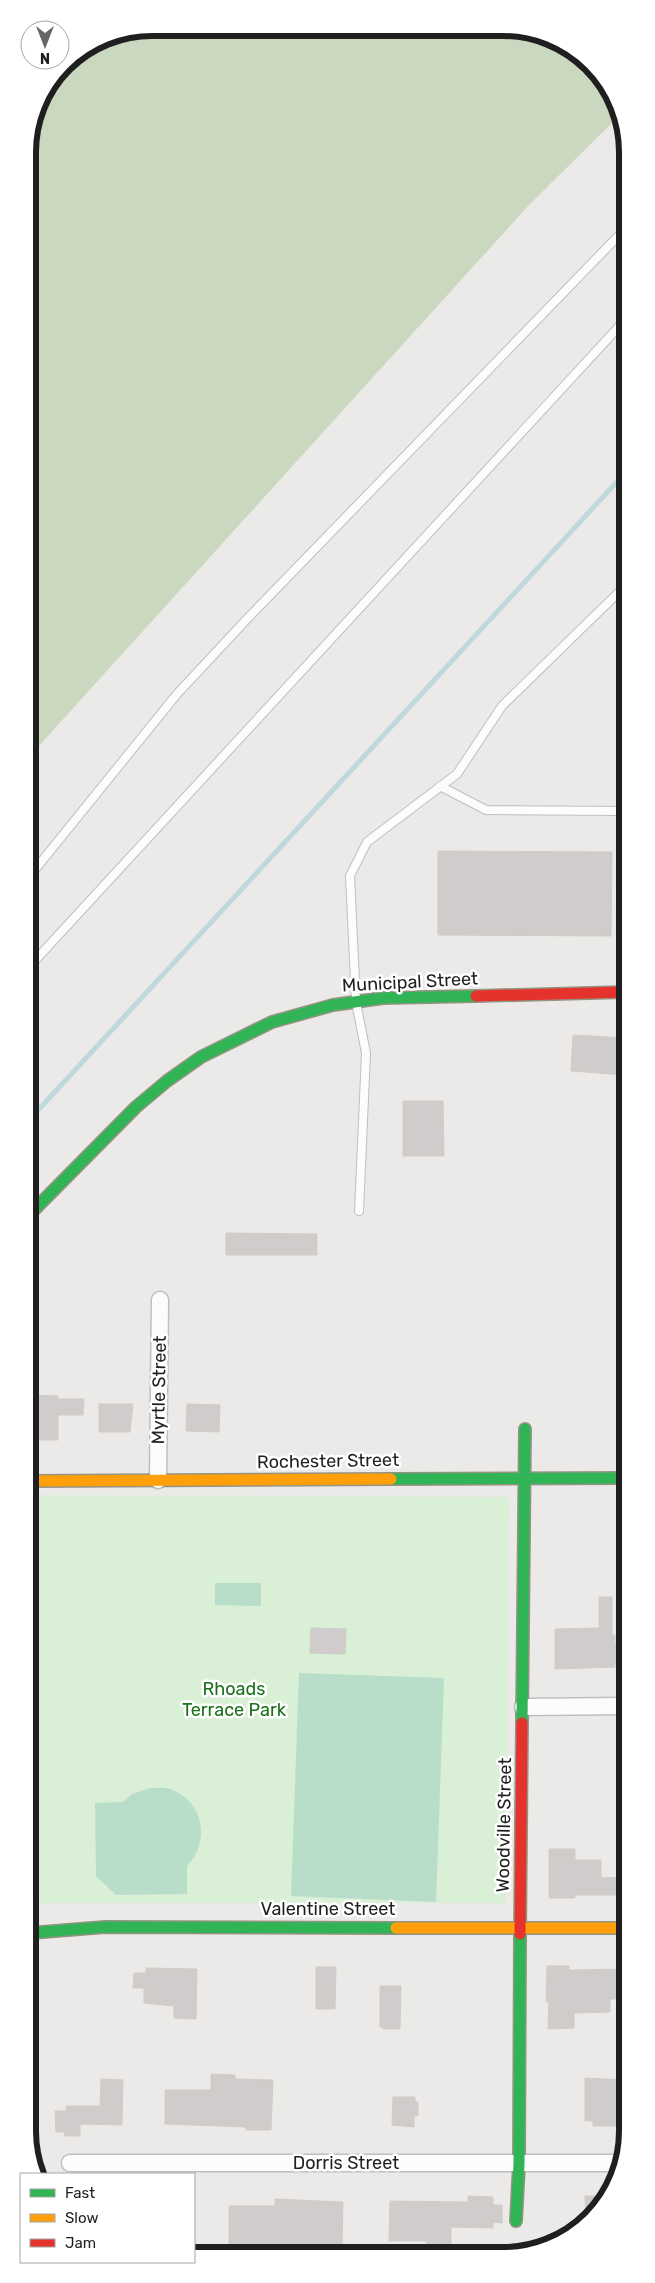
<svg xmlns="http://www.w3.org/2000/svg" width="655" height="2283" font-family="Rubik,sans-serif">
  <rect width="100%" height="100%" fill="#eceae8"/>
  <!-- forest -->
  <path fill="#cbd8c0" d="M 153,28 L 527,30 L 591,64 L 619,116 L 529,205 L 28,758 L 29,140 L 37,105 L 64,64 L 105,37 Z"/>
  <!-- park -->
  <path fill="#d9efd6" d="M 29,1495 L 509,1497 L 506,1903 L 32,1903 L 34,2162 L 30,2154 Z"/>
  <!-- pitch -->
  <path fill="#b8deca" d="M 215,1583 L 261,1583 L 261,1606 L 215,1605 Z
    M 299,1673 L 444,1678 L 436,1902 L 291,1896 Z
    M 150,1788 C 156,1788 164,1787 170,1789 C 204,1801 211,1841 187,1866 L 187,1894 L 116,1895 L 96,1876 L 95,1803 L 123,1802 L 132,1794 Z"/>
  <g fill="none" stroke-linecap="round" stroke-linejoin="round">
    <!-- stream -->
    <path stroke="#bfd8dc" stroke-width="5" d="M 29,1120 L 626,472"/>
  </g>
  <!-- building -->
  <path fill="#cfcccb" stroke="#cfccc9" d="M 438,851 L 612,852 L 611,936 L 438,935 Z
    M 573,1035 L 626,1038 L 626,1075 L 571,1071 Z
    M 403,1101 L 443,1101 L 444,1156 L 403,1156 Z
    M 226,1233 L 317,1234 L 317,1255 L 226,1255 Z
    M 29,1395 L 58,1396 L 58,1399 L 84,1399 L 83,1415 L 58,1415 L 58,1440 L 29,1440 Z
    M 99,1404 L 133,1404 L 130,1432 L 99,1432 Z
    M 187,1404 L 220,1405 L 219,1432 L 186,1431 Z
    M 599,1597 L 612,1597 L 612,1635 L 615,1635 L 615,1644 L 627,1645 L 627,1664 L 615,1664 L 615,1667 L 555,1669 L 555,1629 L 599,1628 Z
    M 311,1628 L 346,1629 L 345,1654 L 310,1653 Z
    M 549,1849 L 575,1849 L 575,1860 L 601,1860 L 601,1878 L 627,1877 L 627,1895 L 575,1895 L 575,1898 L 549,1898 Z
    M 547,1966 L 569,1966 L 569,1970 L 627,1969 L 627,1999 L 610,1999 L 610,2012 L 574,2013 L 574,2028 L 548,2029 L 549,2002 L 546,2002 Z
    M 316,1967 L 336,1967 L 335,2009 L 316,2009 Z
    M 146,1968 L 197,1969 L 196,2019 L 174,2018 L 174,2006 L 144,2003 L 144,1988 L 133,1988 L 134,1973 L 146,1973 Z
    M 380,1986 L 401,1986 L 400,2029 L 383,2029 L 383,2027 L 380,2027 Z
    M 211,2074 L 235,2075 L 235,2079 L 273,2080 L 271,2130 L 246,2130 L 246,2127 L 165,2124 L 165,2090 L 211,2090 Z
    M 585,2078 L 627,2080 L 627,2126 L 593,2126 L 593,2121 L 585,2121 Z
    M 101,2079 L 123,2080 L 122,2125 L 80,2124 L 80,2136 L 65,2136 L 64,2132 L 56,2132 L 55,2111 L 67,2111 L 66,2106 L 100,2106 Z
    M 393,2097 L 415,2097 L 415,2102 L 418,2102 L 418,2116 L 414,2116 L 414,2127 L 392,2125 Z
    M 468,2196 L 493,2197 L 493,2205 L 502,2205 L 502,2223 L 493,2222 L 493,2228 L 451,2227 L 451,2245 L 427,2245 L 427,2241 L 389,2241 L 390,2201 L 468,2202 Z
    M 585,2196 L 607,2196 L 596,2213 L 586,2222 Z
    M 275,2199 L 343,2202 L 342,2245 L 298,2244 L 298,2250 L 253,2249 L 253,2253 L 229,2253 L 229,2206 L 275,2206 Z"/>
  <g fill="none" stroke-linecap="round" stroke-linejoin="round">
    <!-- lane casing -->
    <g stroke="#c0bfbe" stroke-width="10">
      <path id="lane" d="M 440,786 L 486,810 L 626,811
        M 29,877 L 177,694 L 247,619 L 625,229
        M 29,967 L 625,320
        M 359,1211 L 366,1053 L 356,1002 L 350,876 L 367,842 L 457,774 L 502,706 L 619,592 L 626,588"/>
    </g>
    <!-- street casing -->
    <g stroke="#c0bfbe" stroke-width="19">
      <path id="street" d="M 158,1480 L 160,1300
        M 523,1707 L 627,1706
        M 70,2163 L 621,2163"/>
    </g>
    <!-- fast casing -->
    <g stroke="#959482" stroke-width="14">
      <path id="fast" d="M 29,1215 L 136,1107 L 167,1081 L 201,1057 L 272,1022 L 333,1005 L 383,998 L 476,996
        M 391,1479 L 627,1478
        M 522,1723 L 525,1429
        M 30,1933 L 105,1927 L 396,1928
        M 516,2221 L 519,2164 L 520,1934"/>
    </g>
    <!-- slow casing -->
    <g stroke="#959482" stroke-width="14">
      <path id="slow" d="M 29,1481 L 391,1479
        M 396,1928 L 627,1928"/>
    </g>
    <!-- jam casing -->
    <g stroke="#959482" stroke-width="14">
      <path id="jam" d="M 476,996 L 626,992
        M 520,1934 L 522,1723"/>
    </g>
    <!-- lane -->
    <use href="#lane" stroke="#fcfcfc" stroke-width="8"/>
    <!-- street -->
    <use href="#street" stroke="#fcfcfc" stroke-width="16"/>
    <!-- fast -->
    <use href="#fast" stroke="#30b455" stroke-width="11"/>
    <!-- slow -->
    <use href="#slow" stroke="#ff9f0a" stroke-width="11"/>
    <!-- jam -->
    <use href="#jam" stroke="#e5322d" stroke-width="11"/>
  </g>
  <g text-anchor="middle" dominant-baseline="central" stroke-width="5" stroke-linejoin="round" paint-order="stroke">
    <!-- street labels -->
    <g font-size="18" fill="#1f1f1f" stroke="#fff">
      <text transform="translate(410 982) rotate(-3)">Municipal Street</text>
      <text transform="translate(159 1390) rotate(-89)">Myrtle Street</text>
      <text transform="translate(328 1461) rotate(-1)">Rochester Street</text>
      <text transform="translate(504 1825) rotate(-89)">Woodville Street</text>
      <text x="328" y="1909">Valentine Street</text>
      <text x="346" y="2163">Dorris Street</text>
    </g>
    <!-- park labels -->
    <g font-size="18" fill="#1a7119" stroke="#fff">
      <text x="234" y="1689">Rhoads<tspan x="234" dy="21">Terrace Park</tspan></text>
    </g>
  </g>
  <!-- crop -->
  <path d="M0 0H655V2283H0ZM152 36H503A116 116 0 0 1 619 152V2131A116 116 0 0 1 503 2247H152A116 116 0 0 1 36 2131V152A116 116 0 0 1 152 36Z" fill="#fff" fill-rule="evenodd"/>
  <path fill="none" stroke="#1f1f1f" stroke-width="6" d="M152 36H503A116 116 0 0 1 619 152V2131A116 116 0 0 1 503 2247H152A116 116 0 0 1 36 2131V152A116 116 0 0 1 152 36Z"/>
  <!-- legend -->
  <rect x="20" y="2173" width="175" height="90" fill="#ffffff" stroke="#a5a5a5"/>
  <rect x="30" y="2189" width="25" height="8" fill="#30b455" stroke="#a5a5a5"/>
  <text x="65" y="2198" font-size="15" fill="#1f1f1f">Fast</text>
  <rect x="30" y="2214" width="25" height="8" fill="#ff9f0a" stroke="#a5a5a5"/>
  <text x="65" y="2223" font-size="15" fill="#1f1f1f">Slow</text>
  <rect x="30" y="2239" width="25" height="8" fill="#e5322d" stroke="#a5a5a5"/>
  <text x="65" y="2248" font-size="15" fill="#1f1f1f">Jam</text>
  <!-- north arrow -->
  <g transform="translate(45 45) rotate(180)"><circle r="24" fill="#ffffff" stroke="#a5a5a5"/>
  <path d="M0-4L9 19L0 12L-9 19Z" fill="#676665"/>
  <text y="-8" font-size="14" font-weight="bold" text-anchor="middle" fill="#1f1f1f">N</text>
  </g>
</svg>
